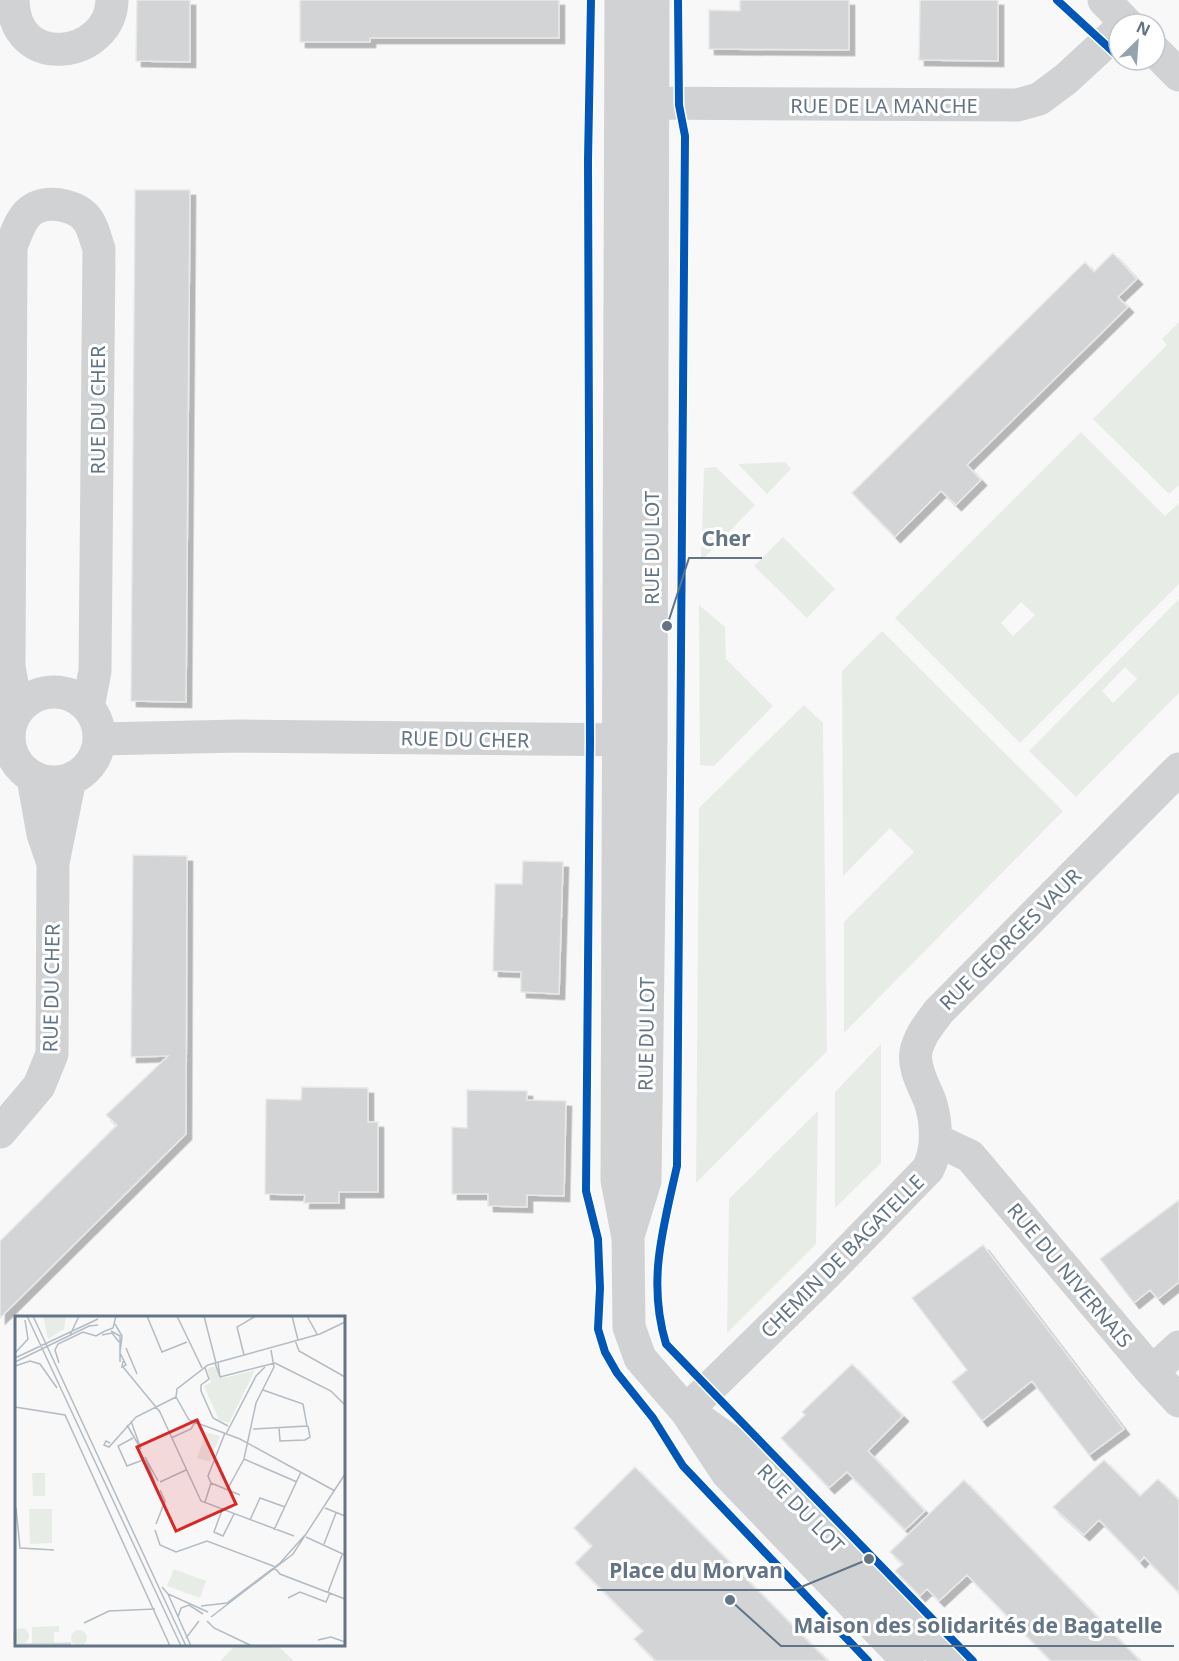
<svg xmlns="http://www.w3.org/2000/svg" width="1179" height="1661" font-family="'Noto Sans',sans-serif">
  <defs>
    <filter id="shadow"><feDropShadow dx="5.5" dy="5.5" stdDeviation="0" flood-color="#0004"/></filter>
  </defs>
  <rect width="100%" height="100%" fill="#f8f8f8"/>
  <!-- green -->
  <path fill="#e8ece6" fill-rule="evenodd" d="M 1179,322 L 1179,485 L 1169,494 L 1093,419 L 1167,345 L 1162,339 Z
    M 1081,432 L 1165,516 L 1179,503 L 1179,584 L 1020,743 L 895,618 ZM 1021,602 L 1035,615 L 1013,636 L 1001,623 Z
    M 785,462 L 791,469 L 767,494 L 738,464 Z
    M 716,467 L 755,505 L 701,561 L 704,468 Z
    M 783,537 L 835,589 L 807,618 L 754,566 Z
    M 1179,599 L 1179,693 L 1076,797 L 1029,751 ZM 1125,667 L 1137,679 L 1113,703 L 1102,691 Z
    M 699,605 L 725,627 L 726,659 L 773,706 L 714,766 L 700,765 Z
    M 882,631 L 1063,811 L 844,1033 L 844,922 L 914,852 L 890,828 L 843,876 L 842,671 Z
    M 804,705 L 823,723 L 827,1051 L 696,1183 L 699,808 Z
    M 881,1044 L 881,1163 L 835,1208 L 835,1092 Z
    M 818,1111 L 816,1244 L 727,1333 L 729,1199 Z
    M 236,1645 L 277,1645 L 294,1661 L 220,1661 Z"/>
  <!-- building -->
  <path fill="#d3d4d6" stroke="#e8e8e8" stroke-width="1.5" filter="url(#shadow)" d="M 137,0 L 190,0 L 190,62 L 136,61 Z
    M 300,0 L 559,0 L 559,38 L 370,38 L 370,42 L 300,42 Z
    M 740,0 L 849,0 L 849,50 L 709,49 L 709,10 L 740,11 Z
    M 920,0 L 998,0 L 998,61 L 919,60 Z
    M 135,190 L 190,190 L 186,702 L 131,701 Z
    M 1113,253 L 1137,279 L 1118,297 L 1128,307 L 967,465 L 981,480 L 956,505 L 941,491 L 895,537 L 852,493 L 1085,262 L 1094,272 Z
    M 133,855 L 187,856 L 186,1134 L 0,1318 L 0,1241 L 117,1125 L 106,1115 L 168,1056 L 131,1057 Z
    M 523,861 L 563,862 L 559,994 L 521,992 L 521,972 L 493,971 L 495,884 L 522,884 Z
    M 302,1087 L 368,1088 L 368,1122 L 378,1122 L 378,1192 L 339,1192 L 339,1203 L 304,1203 L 305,1195 L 265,1194 L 266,1099 L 301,1100 Z
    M 467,1090 L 527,1091 L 527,1100 L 566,1101 L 564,1196 L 527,1195 L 527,1207 L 488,1206 L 488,1194 L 452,1194 L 452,1127 L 467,1128 Z
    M 1179,1200 L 1179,1282 L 1158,1299 L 1150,1290 L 1134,1303 L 1100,1259 Z
    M 983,1245 L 1124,1429 L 1089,1455 L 1032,1381 L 982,1421 L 952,1382 L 967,1370 L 912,1298 Z
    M 852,1364 L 903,1416 L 868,1451 L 925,1511 L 905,1530 L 847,1472 L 829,1488 L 781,1438 L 805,1415 L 802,1412 Z
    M 1104,1460 L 1140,1496 L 1158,1479 L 1179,1500 L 1179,1593 L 1144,1557 L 1140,1562 L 1099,1520 L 1084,1535 L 1053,1507 Z
    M 635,1467 L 828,1661 L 656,1661 L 634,1639 L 643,1631 L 575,1563 L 592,1546 L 574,1528 Z
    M 964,1480 L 1074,1593 L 1140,1661 L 1051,1661 L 967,1575 L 939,1601 L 927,1589 L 920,1596 L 895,1571 L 903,1564 L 890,1552 Z"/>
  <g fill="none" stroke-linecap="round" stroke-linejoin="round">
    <!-- minor -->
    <path stroke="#d1d2d3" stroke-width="33" d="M 13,0 C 14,73 111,58 112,0
      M 621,0 L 617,1180 L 628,1238 L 629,1327 L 640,1358 L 686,1411 L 727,1473 L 908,1661
      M 1104,0 L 1127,24
      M 1155,51 L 1179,75
      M 633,103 L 1017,105 L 1039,99 L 1066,79 L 1119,30
      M9 737a45 45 0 1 1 90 0a45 45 0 1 1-90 0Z
      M 17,710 L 9,667 L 11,247 C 16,234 21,215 35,208 C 52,200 80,206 89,222 C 94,230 96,241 99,249 L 95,671 L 88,707
      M 99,739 L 241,736 L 640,740
      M 33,778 L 43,834 L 53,863 L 70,779
      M 0,1132 L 39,1086 L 52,1054 L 53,863
      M 936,1140 L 970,1156 L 1152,1372 L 1179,1401
      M 629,1233 L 645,1181 L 651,741 L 653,0
      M 1152,1372 L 1179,1347
      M 686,1411 L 826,1274 L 928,1169 C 938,1150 937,1122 930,1101 C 924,1086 913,1068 916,1052 C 919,1036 930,1023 939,1011 L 1179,769
      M 700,1420 L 747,1453 L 949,1661"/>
    <!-- cycleway casing -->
    <g stroke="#fff" stroke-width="11">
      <path id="cycleway" d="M 591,0 L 588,160 L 590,741 L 586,1191 L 598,1239 L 600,1288 L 598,1329 L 605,1352 L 617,1373 L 653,1418 L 683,1466 L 868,1661
        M 678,0 L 679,105 L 685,136 L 677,1166 C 663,1229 647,1281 666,1344 L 973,1661
        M 1057,0 L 1119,57"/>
    </g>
    <!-- cycleway -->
    <use href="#cycleway" stroke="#0057b8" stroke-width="8"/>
  </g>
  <g text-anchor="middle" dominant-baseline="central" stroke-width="6" stroke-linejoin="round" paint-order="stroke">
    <!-- street labels -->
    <g font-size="20" fill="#627485" stroke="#fff">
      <text x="884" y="105">RUE DE LA MANCHE</text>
      <text transform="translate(97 410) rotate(-90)">RUE DU CHER</text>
      <text transform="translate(651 548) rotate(-90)">RUE DU LOT</text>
      <text transform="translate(465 739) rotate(1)">RUE DU CHER</text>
      <text transform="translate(1010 939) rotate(-45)">RUE GEORGES VAUR</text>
      <text transform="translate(51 988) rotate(-89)">RUE DU CHER</text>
      <text transform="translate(646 1034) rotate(-89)">RUE DU LOT</text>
      <text transform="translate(842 1256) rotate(-45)">CHEMIN DE BAGATELLE</text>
      <text transform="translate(1070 1275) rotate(50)">RUE DU NIVERNAIS</text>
      <text transform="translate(801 1508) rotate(46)">RUE DU LOT</text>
    </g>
  </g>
  <!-- overview -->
  <g transform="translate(15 1316)">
    <rect width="330" height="330" fill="#f8f8f8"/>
    <path d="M 28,0 L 51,0 L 49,13 L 33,23 ZM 195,51 L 201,51 L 204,61 L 209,62 L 240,54 L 214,107 L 204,104 L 189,70 L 196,66 L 192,54 ZM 191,116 L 205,120 L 200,132 L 196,131 L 200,133 L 195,146 L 182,142 L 187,128 L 193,129 L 187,127 ZM 17,157 L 30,157 L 30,180 L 18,180 ZM 14,193 L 37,193 L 37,227 L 15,228 ZM 159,253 L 191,265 L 185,282 L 152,270 ZM 44,310 L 44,316 L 39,316 L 39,329 L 17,330 L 17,311 ZM-2 320a8 8 0 1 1 16 0a8 8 0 1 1-16 0ZM56 322a8 8 0 1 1 16 0a8 8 0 1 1-16 0Z" fill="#e8ece6"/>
    <path fill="none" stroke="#d2dadd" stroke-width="3" d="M 0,329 L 56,328"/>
    <path fill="none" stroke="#b3bbc3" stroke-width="1.5" d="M 12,0 L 166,330M 18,0 L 171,330M 132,0 L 147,36 L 172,26M 162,0 L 187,52M 189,0 L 201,47M 277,0 L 283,24M 292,0 L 302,18M 100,8 L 107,20 L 105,37 L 111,49 L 107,51 L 108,45M 90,15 L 98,12 L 101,0M 96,15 L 105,20 L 105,46M 55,19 L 64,0M 87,19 L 97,17 L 104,26M 280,24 L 284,35 L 330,61M 111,32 L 122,58M 0,37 L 13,23 L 10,4M 229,39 L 222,11 L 241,0M 0,42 L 83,3M 0,46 L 74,10 L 83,9M 44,47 L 40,34 L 43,28 L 68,16 L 81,20 L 90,15M 200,47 L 205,61 L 203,47M 260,47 L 316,75 L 330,89M 0,50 L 15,45 L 25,48 L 42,72M 108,51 L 145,96M 190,52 L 194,63 L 186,69 L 186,75 L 198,102 L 213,110M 205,61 L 260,47M 161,81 L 162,73 L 193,49 L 305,18 L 330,6M 161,81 L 174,104 L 225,123 L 320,175M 0,91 L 50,99 L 155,330M 144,94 L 186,185 L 279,220M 112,109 L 126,133 L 116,105M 264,112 L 265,125 L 290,124 L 295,121 L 293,110M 238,113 L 292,110 L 288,88 L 248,74M 211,118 L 241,60 L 250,51M 118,122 L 103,130 L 112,150 L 128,144M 156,122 L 176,113 L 180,106M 95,127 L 91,125 L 89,129 L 94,131 L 121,101 L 161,81M 229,143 L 282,166M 145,166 L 171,154M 140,167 L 130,141 L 143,165M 196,167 L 193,160 L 210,117M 196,167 L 225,179M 212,174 L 229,143 L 241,87 L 259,51 L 256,34M 190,186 L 196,167M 1,192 L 5,232 L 39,234M 310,192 L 330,200M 207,194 L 199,216 L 208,220 L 219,198M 235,204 L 245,182 L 270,191M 141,208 L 150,185 L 145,174M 140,214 L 145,229 L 161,236 L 192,225 L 258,250 L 265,258 L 330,283M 259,214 L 286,156M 291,221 L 330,239M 309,228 L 321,197M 147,271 L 153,278 L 193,296M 313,276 L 327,239M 153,278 L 176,330M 273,282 L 285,276 L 311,286 L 315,277M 212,287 L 265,247 L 290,219M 186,290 L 212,287M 163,301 L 166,292 L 174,289 L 188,298M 196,301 L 278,238 L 330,158M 192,305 L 199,312 L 237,330M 69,307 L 94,295 L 140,293M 171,322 L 184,305M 303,324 L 316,321 L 330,326"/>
    <path fill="#d62828" fill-opacity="0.15" stroke="#d62828" stroke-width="3" d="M 182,104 L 221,188 L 161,215 L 122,131 Z"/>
    <rect width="330" height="330" fill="none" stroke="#627485" stroke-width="3"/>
  </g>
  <!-- callouts -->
  <path fill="none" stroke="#627485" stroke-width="2" d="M667 626L689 558H762M869 1559L794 1590H597M730 1600L781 1646H1174"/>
  <g fill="#627485" stroke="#fff" stroke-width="2">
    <circle cx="667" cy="626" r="6"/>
    <circle cx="869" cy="1559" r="6"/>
    <circle cx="730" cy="1600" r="6"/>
  </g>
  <g font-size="21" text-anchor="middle" font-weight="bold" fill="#627485" stroke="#fff" stroke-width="6" stroke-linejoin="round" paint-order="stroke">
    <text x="726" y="546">Cher</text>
    <text x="696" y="1578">Place du Morvan</text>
    <text x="978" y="1633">Maison des solidarités de Bagatelle</text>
  </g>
  <!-- north arrow -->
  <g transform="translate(1137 42) rotate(25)"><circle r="28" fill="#ffffff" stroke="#c0c7ce" stroke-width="1.5"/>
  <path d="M0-4.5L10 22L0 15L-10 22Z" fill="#96a2ad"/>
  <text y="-9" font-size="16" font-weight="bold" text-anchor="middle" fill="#627485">N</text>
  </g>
</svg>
